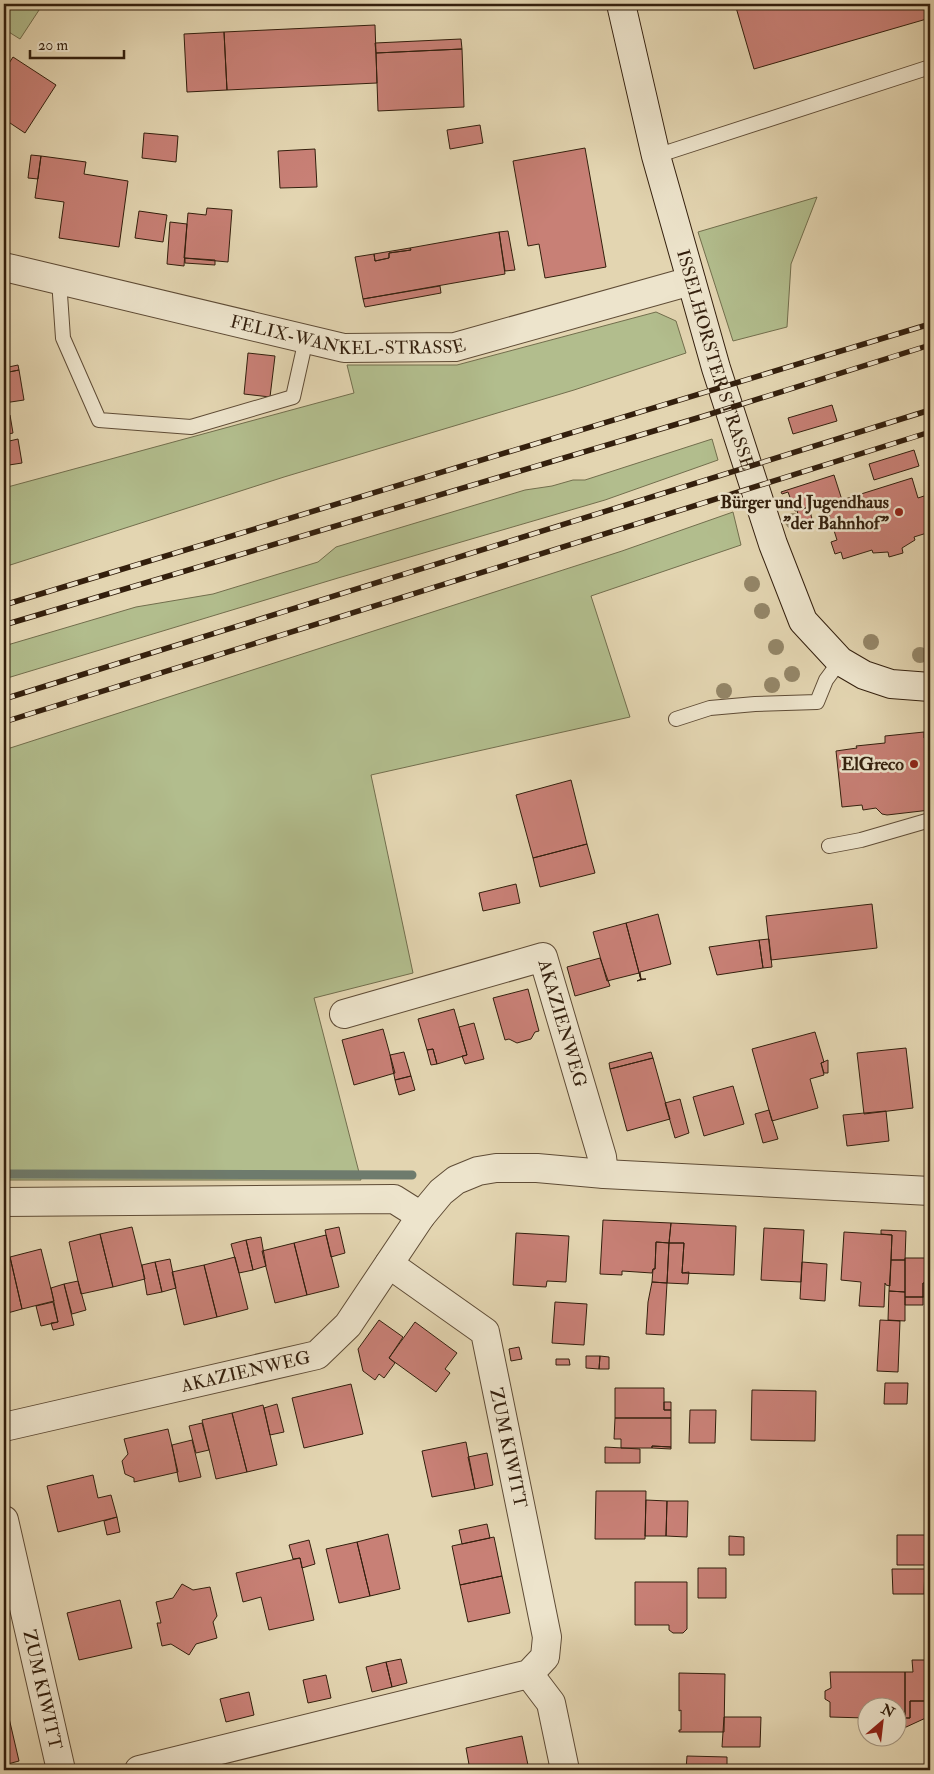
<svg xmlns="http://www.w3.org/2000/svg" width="934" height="1774" font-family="'IM FELL Double Pica',serif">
  <rect width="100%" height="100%" fill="#e3d5b1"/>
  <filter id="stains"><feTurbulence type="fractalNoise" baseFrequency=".004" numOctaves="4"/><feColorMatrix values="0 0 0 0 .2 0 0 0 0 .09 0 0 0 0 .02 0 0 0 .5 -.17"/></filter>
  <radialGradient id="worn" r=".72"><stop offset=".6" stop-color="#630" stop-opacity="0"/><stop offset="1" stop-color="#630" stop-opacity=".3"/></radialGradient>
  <!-- green -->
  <path fill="#b2bd8d" stroke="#726e4d" d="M 4,4 L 43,4 L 20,39 L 4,29 Z
    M 817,197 L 791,264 L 787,327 L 733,341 L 698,232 Z
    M 656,312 L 676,321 L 686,353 L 574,390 L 284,477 L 4,567 L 4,488 L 354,393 L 347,365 L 457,365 Z
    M 712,439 L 718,460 L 605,500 L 338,578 L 4,679 L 4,646 L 136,607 L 213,594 L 318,562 L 336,547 L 525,490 L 552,486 L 573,480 L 585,480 Z
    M 733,512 L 741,545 L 591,596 L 630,717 L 371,775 L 413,973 L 314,998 L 361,1180 L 4,1180 L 4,750 L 622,551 Z"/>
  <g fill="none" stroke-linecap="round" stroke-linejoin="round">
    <!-- stream -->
    <path stroke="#6e7b6d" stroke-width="9" d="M 4,1174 L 412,1175"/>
  </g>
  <!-- building -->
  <path fill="#c88076" stroke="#331f0d" d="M 735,4 L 930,4 L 930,18 L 754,69 Z
    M 375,25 L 377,83 L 227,90 L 224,32 Z
    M 224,32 L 227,90 L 187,92 L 184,34 Z
    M 461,39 L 462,49 L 376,53 L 375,43 Z
    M 462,49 L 464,107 L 378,111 L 376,53 Z
    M 13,57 L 56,85 L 25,133 L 4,119 L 4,71 Z
    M 480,125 L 483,143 L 450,149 L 447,130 Z
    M 144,133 L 178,136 L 176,162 L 142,158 Z
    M 585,148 L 606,267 L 545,278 L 539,244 L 528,246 L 513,161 Z
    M 315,149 L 317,187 L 280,188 L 278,151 Z
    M 31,155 L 41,156 L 38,179 L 28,178 Z
    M 41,156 L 86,162 L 84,174 L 128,181 L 119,247 L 59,238 L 64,202 L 35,198 Z
    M 207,208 L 232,210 L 228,262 L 184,258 L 188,213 L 206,215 Z
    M 139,211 L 167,215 L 163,242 L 135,238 Z
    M 170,222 L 187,224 L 184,266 L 167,264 Z
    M 508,231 L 515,270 L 505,271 L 499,232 Z
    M 499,232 L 505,274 L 363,299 L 355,257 L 374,254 L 375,261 L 389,258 L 389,253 L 411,250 L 410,248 Z
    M 410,248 L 411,250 L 389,253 L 389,258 L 375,261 L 374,254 Z
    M 185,258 L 215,260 L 215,265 L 185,263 Z
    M 440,286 L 441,293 L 365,307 L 363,299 Z
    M 248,353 L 275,356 L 270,397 L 244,394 Z
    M 18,365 L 19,370 L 4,373 L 4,368 Z
    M 19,370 L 24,400 L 4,403 L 4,373 Z
    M 832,405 L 837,421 L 793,434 L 788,418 Z
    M 10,415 L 13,433 L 4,435 L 4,416 Z
    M 18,439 L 22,463 L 9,465 L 5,442 Z
    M 914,450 L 919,466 L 874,480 L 869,464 Z
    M 834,475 L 842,500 L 828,505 L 827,502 L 795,511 L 788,492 L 782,494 L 781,492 Z
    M 912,478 L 918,498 L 930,494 L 930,532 L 914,537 L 915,540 L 902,548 L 903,553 L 889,557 L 888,552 L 873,553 L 872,550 L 843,559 L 841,552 L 835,554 L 831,542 L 837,540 L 826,505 Z
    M 809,507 L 812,519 L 801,523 L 797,511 Z
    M 924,732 L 924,738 L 930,737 L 930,810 L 887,815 L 882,814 L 876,808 L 863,810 L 862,805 L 842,807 L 836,751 L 857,748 L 856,746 L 885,743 L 885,736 Z
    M 571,780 L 587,844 L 533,858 L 516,795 Z
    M 587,844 L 595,873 L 540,887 L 533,858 Z
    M 516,884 L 520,903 L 483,911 L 479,893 Z
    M 872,904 L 877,948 L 771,960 L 766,916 Z
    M 658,914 L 671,964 L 640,972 L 641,979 L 646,979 L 641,980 L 626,923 Z
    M 626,923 L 641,980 L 637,981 L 641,979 L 639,973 L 607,981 L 593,932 Z
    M 769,939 L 772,967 L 763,968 L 759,940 Z
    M 759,940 L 763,968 L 717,975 L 709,947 Z
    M 600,958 L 610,986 L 575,996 L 567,967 Z
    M 528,989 L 539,1031 L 535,1032 L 531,1039 L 517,1043 L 509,1039 L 505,1040 L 493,998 Z
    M 454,1009 L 467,1055 L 437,1064 L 433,1049 L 427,1050 L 418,1019 Z
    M 474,1023 L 484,1059 L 465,1064 L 462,1056 L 467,1055 L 459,1027 Z
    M 383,1029 L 395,1073 L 354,1085 L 342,1040 Z
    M 815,1032 L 824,1062 L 821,1063 L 824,1075 L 810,1079 L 818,1108 L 772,1121 L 752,1049 Z
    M 906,1048 L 913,1108 L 864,1114 L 857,1053 Z
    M 433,1049 L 437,1064 L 431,1065 L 427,1050 Z
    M 404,1052 L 411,1076 L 395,1080 L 390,1055 Z
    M 651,1052 L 653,1058 L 610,1069 L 609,1063 Z
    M 653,1058 L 670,1119 L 627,1131 L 610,1069 Z
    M 828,1060 L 828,1073 L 824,1073 L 821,1063 Z
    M 411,1076 L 415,1090 L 399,1095 L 395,1080 Z
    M 733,1086 L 744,1124 L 704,1136 L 693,1097 Z
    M 680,1099 L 689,1133 L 675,1138 L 665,1103 Z
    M 769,1110 L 778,1139 L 763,1143 L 755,1114 Z
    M 886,1111 L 889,1141 L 847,1146 L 843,1115 Z
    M 603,1220 L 671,1223 L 669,1243 L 656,1242 L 655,1269 L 653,1269 L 652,1273 L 622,1271 L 622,1275 L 600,1274 Z
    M 671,1223 L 736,1226 L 734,1275 L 682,1273 L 684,1243 L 669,1243 Z
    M 132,1227 L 145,1279 L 113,1287 L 100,1234 Z
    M 339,1227 L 345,1253 L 331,1257 L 325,1230 Z
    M 764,1228 L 804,1230 L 801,1282 L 761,1280 Z
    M 881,1230 L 906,1231 L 905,1260 L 891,1260 L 892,1235 L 881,1234 Z
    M 844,1232 L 892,1235 L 890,1286 L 886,1285 L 885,1283 L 884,1307 L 859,1306 L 861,1282 L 841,1280 Z
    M 516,1233 L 569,1236 L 566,1282 L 547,1281 L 546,1287 L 513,1285 Z
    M 100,1234 L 113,1287 L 81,1294 L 69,1242 Z
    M 326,1235 L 339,1287 L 307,1295 L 294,1243 Z
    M 261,1237 L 266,1266 L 253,1270 L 246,1240 Z
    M 246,1240 L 253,1270 L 239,1273 L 231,1244 Z
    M 656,1242 L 669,1243 L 667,1283 L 652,1282 L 653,1269 L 655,1269 Z
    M 294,1243 L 307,1295 L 275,1303 L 262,1251 Z
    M 669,1243 L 684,1243 L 682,1273 L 689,1272 L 688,1284 L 667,1283 Z
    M 41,1249 L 54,1301 L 22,1309 L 10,1257 Z
    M 10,1257 L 22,1309 L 4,1314 L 4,1258 Z
    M 235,1257 L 248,1309 L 217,1317 L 204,1265 Z
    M 905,1258 L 930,1258 L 930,1283 L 923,1283 L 923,1297 L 905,1297 Z
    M 170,1259 L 176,1288 L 162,1292 L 155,1262 Z
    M 891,1260 L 905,1260 L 905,1292 L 889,1291 Z
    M 155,1262 L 162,1292 L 147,1295 L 142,1265 Z
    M 802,1262 L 827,1264 L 825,1301 L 800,1299 Z
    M 204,1265 L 217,1317 L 184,1325 L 172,1272 Z
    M 78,1281 L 86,1310 L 72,1314 L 64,1284 Z
    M 652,1282 L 667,1283 L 664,1335 L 646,1334 L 648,1302 Z
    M 923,1283 L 930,1283 L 930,1297 L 923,1297 Z
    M 64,1284 L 74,1325 L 53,1330 L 51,1323 L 58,1322 L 51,1288 Z
    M 889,1291 L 905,1292 L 905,1321 L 888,1320 Z
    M 905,1297 L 923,1297 L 923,1305 L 905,1305 Z
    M 53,1302 L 58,1322 L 41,1326 L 36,1306 Z
    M 555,1302 L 587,1304 L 584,1345 L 552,1343 Z
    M 379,1320 L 403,1337 L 389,1358 L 395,1363 L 384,1378 L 379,1374 L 375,1380 L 363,1371 L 358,1349 Z
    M 880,1320 L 900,1321 L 898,1372 L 877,1371 Z
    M 415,1322 L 457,1353 L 445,1369 L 450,1373 L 436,1392 L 389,1358 Z
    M 519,1347 L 522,1359 L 511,1361 L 509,1349 Z
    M 586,1356 L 600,1356 L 599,1369 L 586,1368 Z
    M 600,1356 L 609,1357 L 609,1369 L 599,1369 Z
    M 556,1359 L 569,1359 L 570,1365 L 556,1365 Z
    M 885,1383 L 908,1383 L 907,1404 L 884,1404 Z
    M 351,1384 L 363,1434 L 304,1448 L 292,1398 Z
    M 615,1388 L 664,1388 L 664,1410 L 671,1410 L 671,1418 L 615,1418 Z
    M 752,1390 L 816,1391 L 815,1441 L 751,1440 Z
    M 664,1402 L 671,1402 L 671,1410 L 664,1410 Z
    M 277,1404 L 284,1432 L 270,1435 L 264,1408 Z
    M 263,1405 L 277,1465 L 247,1472 L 232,1413 Z
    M 690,1410 L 716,1410 L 715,1443 L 689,1443 Z
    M 232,1413 L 247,1472 L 216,1479 L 202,1420 Z
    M 615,1418 L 671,1418 L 671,1447 L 652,1446 L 652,1448 L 621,1448 L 621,1439 L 614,1439 Z
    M 202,1423 L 209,1450 L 196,1453 L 189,1426 Z
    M 168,1429 L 178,1472 L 134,1482 L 134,1478 L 125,1474 L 122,1461 L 128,1454 L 124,1439 Z
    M 192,1440 L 201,1477 L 179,1482 L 172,1445 Z
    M 466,1442 L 475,1489 L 432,1497 L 422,1451 Z
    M 652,1446 L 671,1447 L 671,1449 L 652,1448 Z
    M 605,1447 L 640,1449 L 640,1463 L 605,1463 Z
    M 487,1453 L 493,1485 L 475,1489 L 468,1457 Z
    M 93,1475 L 98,1498 L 111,1495 L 117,1517 L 58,1532 L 47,1486 Z
    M 596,1491 L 646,1491 L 645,1539 L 595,1539 Z
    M 646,1500 L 667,1501 L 666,1536 L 645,1536 Z
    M 667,1501 L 688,1501 L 687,1537 L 666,1536 Z
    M 117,1517 L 120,1532 L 107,1535 L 104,1521 Z
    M 487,1524 L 490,1538 L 462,1544 L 459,1530 Z
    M 388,1534 L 400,1589 L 370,1596 L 357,1542 Z
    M 897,1535 L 927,1535 L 927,1565 L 897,1565 Z
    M 729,1536 L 744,1537 L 744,1555 L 729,1555 Z
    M 494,1537 L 502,1576 L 460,1585 L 452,1546 Z
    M 309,1540 L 315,1564 L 302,1568 L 300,1558 L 293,1559 L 289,1545 Z
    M 357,1542 L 370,1596 L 339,1603 L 326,1549 Z
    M 300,1558 L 314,1620 L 269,1630 L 261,1597 L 243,1602 L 236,1573 Z
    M 698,1568 L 726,1568 L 726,1598 L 698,1598 Z
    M 892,1569 L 925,1569 L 924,1594 L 893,1594 Z
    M 502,1576 L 510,1613 L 468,1622 L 460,1585 Z
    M 635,1582 L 687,1582 L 687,1629 L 683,1633 L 673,1633 L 669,1630 L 669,1625 L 635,1625 Z
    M 182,1584 L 193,1590 L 210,1587 L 217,1616 L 213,1622 L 217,1638 L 196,1644 L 189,1655 L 171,1644 L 162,1646 L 157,1623 L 161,1623 L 156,1602 L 173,1598 Z
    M 120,1600 L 132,1648 L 79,1660 L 67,1613 Z
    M 401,1659 L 407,1683 L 392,1687 L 386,1662 Z
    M 912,1660 L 930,1660 L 930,1701 L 910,1701 L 910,1718 L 905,1718 L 905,1672 L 913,1672 Z
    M 386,1662 L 392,1687 L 372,1692 L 366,1667 Z
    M 830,1672 L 905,1672 L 905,1718 L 896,1718 L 896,1706 L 866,1706 L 866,1718 L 830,1717 L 830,1702 L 825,1699 L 825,1691 L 831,1688 Z
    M 679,1673 L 725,1674 L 724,1732 L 679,1732 L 679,1730 L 681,1730 L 681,1710 L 679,1711 Z
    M 326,1675 L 331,1698 L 308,1703 L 303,1680 Z
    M 249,1692 L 254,1715 L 226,1722 L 220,1699 Z
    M 910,1701 L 930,1701 L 930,1716 L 904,1728 L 905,1718 L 910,1718 Z
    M 4,1704 L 6,1704 L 9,1718 L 4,1719 Z
    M 724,1717 L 761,1717 L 760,1747 L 722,1747 Z
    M 9,1718 L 19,1761 L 4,1765 L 4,1719 Z
    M 522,1736 L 529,1770 L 470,1770 L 466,1748 Z
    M 687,1756 L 727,1757 L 727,1770 L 686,1770 Z"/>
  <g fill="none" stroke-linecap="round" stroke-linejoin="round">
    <!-- lane casing -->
    <g stroke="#5f4c36" stroke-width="16">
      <path id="lane" d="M 656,156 L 930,67
        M 59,280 L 63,338 L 99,420 L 191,427 L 293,397 L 306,339
        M 676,719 L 710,708 L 755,704 L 817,702 L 826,680 L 840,661
        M 829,846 L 861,840 L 930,820"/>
    </g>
    <!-- street casing -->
    <g stroke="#5f4c36" stroke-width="30">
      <g id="street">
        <path id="s1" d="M 4,267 L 344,348 L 455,347 L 691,281"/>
        <path id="s2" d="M 344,1014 L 543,957 L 602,1157 L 604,1174"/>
        <path d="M 4,1202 L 394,1199 L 421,1216"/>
        <path id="s3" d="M 4,1427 L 317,1355 L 348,1325 L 421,1216 L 441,1192 L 456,1180 L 478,1171 L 496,1168 L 537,1168 L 604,1174 L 930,1191"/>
        <path id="s4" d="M 4,1520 L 61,1770"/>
        <path d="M 529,1674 L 551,1703 L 565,1770"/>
        <path d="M 139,1770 L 529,1674 L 545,1657 L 547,1637 L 485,1332 L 389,1264"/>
      </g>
    </g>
    <!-- secondary casing -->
    <g stroke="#331f0d" stroke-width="30">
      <g id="secondary">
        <path id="s5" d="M 621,4 L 656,156 L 716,368 L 773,544 L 803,621 L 840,661 L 864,675 L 891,684 L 930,687"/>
      </g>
    </g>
    <!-- lane -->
    <use href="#lane" stroke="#ede4cc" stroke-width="14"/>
    <!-- street -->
    <use href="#street" stroke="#ede4cc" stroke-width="28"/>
    <!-- secondary -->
    <use href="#secondary" stroke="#ede4cc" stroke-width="28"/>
    <!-- rail casing -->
    <g stroke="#331f0d" stroke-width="5.5">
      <path id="rail" d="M 4,605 L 930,324
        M 4,625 L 704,416 L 930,345
        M 4,699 L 930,410
        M 4,722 L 930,432"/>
    </g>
    <!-- rail -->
    <use href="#rail" stroke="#ede4cc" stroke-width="4" stroke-dasharray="11" stroke-linecap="butt"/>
  </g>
  <!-- trees -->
  <g fill="#948668">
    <circle cx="793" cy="521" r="8"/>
    <circle cx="752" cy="584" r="8"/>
    <circle cx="762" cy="611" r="8"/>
    <circle cx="871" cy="642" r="8"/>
    <circle cx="776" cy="647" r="8"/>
    <circle cx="920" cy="655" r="8"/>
    <circle cx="792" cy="674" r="8"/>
    <circle cx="772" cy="685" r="8"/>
    <circle cx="724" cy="691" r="8"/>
  </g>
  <!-- markers -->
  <g fill="#8f2418" stroke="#ede4cc" stroke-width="2">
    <circle cx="899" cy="512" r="5"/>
    <circle cx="914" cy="764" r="5"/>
  </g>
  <g text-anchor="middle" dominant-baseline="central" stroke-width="5" stroke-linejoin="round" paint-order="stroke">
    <!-- street labels -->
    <g font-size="18" fill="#331f0d" stroke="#ede4cc">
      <text stroke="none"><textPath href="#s1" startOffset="352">FELIX-WANKEL-STRASSE</textPath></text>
      <text stroke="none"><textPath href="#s5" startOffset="368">ISSELHORSTER STRASSE</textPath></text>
      <text stroke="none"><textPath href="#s2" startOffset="276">AKAZIENWEG</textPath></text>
      <text stroke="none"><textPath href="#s3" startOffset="248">AKAZIENWEG</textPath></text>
      <text transform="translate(508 1448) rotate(78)">ZUM KIWITT</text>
      <text stroke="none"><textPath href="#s4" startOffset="174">ZUM KIWITT</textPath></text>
    </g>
    <!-- poi labels -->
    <g font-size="18" font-weight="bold" fill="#331f0d" stroke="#ede4cc" text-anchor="end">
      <text x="889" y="502">Bürger und Jugendhaus<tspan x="889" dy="21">"der Bahnhof"</tspan></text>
      <text x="904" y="764">ElGreco</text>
    </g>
  </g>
  <!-- margin -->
  <rect width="934" height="1774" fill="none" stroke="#e3d5b1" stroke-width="20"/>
  <rect x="5" y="5" width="924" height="1764" fill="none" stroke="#331f0d" stroke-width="2.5"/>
  <rect x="10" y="10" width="914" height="1754" fill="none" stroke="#331f0d"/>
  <!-- north arrow -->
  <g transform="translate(882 1722) rotate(28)"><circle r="24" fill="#ede4cc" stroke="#a39580"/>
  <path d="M0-4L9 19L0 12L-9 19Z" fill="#8f2418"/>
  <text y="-8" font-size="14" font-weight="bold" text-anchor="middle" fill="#331f0d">N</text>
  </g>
  <!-- scale -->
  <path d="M30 50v8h94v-8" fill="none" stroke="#331f0d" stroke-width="2.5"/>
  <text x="38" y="50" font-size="15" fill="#331f0d" stroke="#ede4cc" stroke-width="4" paint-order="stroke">20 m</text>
  <rect width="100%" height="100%" filter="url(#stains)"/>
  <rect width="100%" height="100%" fill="url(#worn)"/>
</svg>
